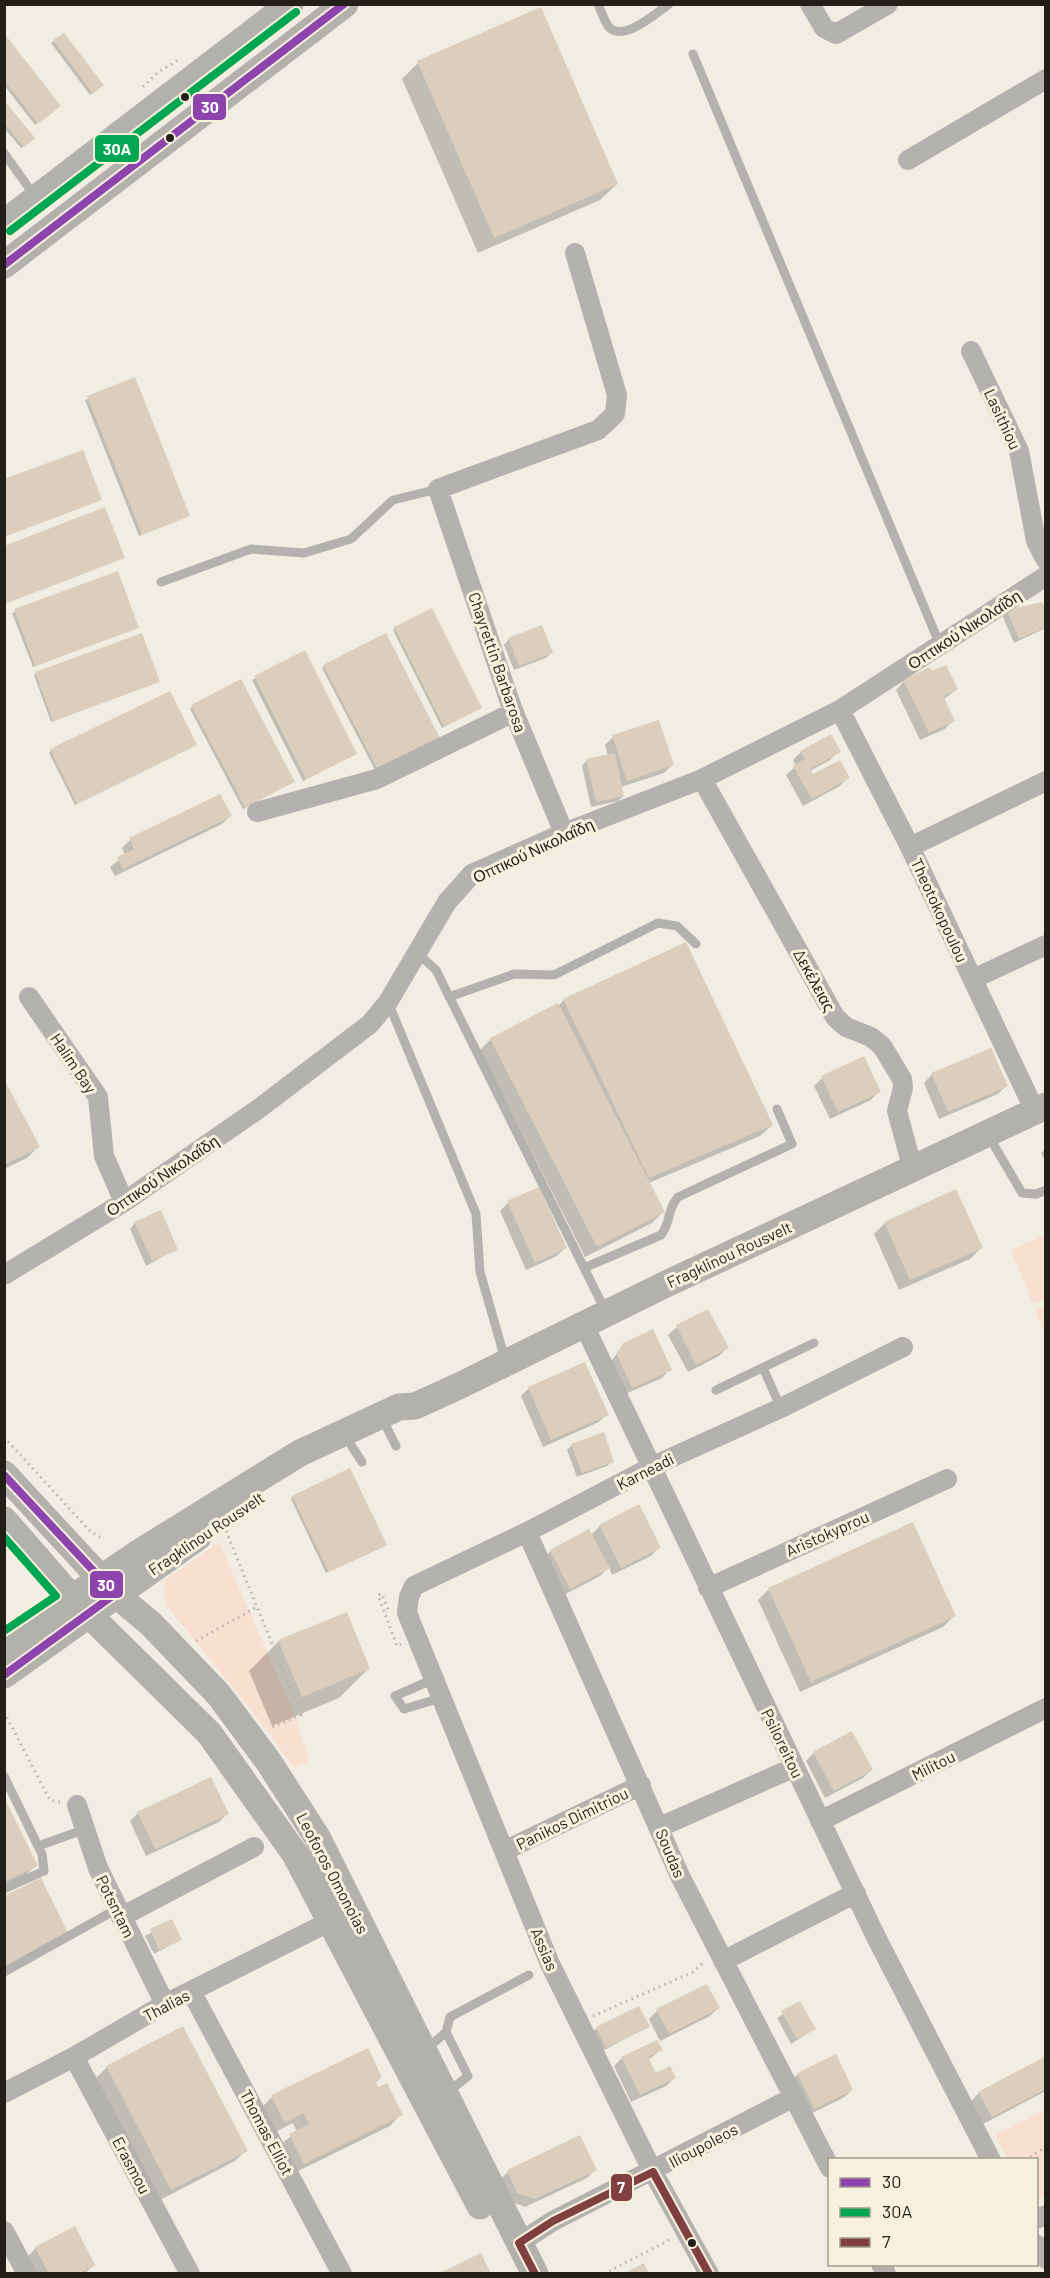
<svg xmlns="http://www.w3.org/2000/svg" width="1050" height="2278" font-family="Barlow,sans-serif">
  <rect width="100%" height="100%" fill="#f1ede3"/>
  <!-- green -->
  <path fill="#f8dfd0" d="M 1045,1235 L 1045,1299 L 1033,1304 L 1011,1250 Z
    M 1045,1306 L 1045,1335 L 1035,1311 Z
    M 219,1542 L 294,1714 L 309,1761 L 294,1768 L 263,1725 L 168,1607 L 164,1594 L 165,1580 Z
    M 1045,2110 L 1045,2198 L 1037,2199 L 1036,2160 L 1008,2159 L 995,2135 Z"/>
  <!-- shadow -->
  <path fill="#0003" d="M 63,35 L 100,87 L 90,95 L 51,43 Z
    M 4,36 L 57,108 L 35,125 L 4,85 Z
    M 418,63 L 617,184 L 600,200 L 478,253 L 402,79 Z
    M 4,103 L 33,138 L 21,148 L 4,128 Z
    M 134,379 L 188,516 L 139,536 L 85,400 Z
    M 4,547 L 123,558 L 4,604 Z
    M 117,572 L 138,627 L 33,667 L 12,613 Z
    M 1008,611 L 1046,612 L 1046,628 L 1014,643 L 1003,617 Z
    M 395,628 L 480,708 L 442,728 L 393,630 Z
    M 509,639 L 551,653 L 546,658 L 514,670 L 504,645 Z
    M 304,652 L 353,755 L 303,781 L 252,680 Z
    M 324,666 L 439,738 L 375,770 L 322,668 Z
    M 36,673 L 158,682 L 51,722 L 34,675 Z
    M 931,673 L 957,689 L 943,700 L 953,720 L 945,729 L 920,740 L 896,690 L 904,681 Z
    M 192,707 L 291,783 L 243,809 L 190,709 Z
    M 613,737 L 672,765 L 664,773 L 621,787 L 623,796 L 618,801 L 591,807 L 582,766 L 587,760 L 608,756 L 605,745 Z
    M 195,745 L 75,805 L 49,753 L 51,750 Z
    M 839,751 L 830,760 L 810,771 L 813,776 L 848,777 L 840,786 L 803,806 L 786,775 L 796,766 L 793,760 L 801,752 Z
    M 230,816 L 222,824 L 115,876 L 110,867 L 125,855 L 122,848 L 130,840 Z
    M 564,1000 L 772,1125 L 760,1136 L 649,1183 L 663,1212 L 652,1223 L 585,1257 L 480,1050 L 491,1039 L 558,1006 Z
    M 932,1074 L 1006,1086 L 998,1094 L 939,1119 L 924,1083 Z
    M 822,1078 L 879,1091 L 871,1100 L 830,1119 L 814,1086 Z
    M 4,1082 L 38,1147 L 27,1158 L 4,1169 Z
    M 1046,1149 L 1046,1162 L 1041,1153 Z
    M 508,1203 L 565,1248 L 557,1256 L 526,1270 L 500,1211 Z
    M 135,1223 L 176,1249 L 146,1266 L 130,1229 Z
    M 885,1223 L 981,1248 L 970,1259 L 899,1290 L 874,1234 Z
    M 708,1311 L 727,1348 L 719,1356 L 688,1372 L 668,1335 L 677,1327 Z
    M 624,1344 L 670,1369 L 662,1378 L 623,1395 L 609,1364 Z
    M 529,1388 L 607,1414 L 599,1422 L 543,1447 L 521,1396 Z
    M 572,1445 L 613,1461 L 607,1466 L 577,1477 L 567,1450 Z
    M 293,1497 L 383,1547 L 326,1573 L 291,1499 Z
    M 600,1526 L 659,1547 L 651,1556 L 612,1575 L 609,1567 L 600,1576 L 562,1596 L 542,1559 L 551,1551 L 589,1531 L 591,1535 Z
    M 769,1589 L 954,1616 L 943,1627 L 800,1692 L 758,1600 Z
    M 279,1641 L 368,1669 L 339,1698 L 272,1726 L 249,1671 Z
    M 814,1753 L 871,1770 L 863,1778 L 825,1798 L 806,1761 Z
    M 4,1801 L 36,1865 L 19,1882 L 4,1889 Z
    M 138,1813 L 227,1814 L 219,1822 L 146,1856 L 130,1821 Z
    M 172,1921 L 180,1940 L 154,1954 L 145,1936 Z
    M 706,1986 L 718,2008 L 710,2016 L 660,2041 L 649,2019 L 657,2011 Z
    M 800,2003 L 814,2029 L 791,2044 L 777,2018 Z
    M 648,2026 L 601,2052 L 591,2033 L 597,2028 Z
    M 661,2050 L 648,2060 L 655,2075 L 674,2078 L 666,2086 L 631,2102 L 614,2066 L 622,2058 Z
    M 1046,2058 L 1046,2091 L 983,2124 L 971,2101 L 979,2093 Z
    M 107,2067 L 246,2150 L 235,2161 L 160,2200 L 96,2078 Z
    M 798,2074 L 852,2090 L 843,2098 L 806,2116 L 790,2082 Z
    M 381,2077 L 375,2083 L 401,2114 L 390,2126 L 292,2174 L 278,2146 L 297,2132 L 293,2123 L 273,2133 L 261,2108 L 272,2097 Z
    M 579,2137 L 595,2170 L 587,2178 L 525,2207 L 509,2201 L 499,2180 L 508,2172 Z
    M 36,2248 L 94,2265 L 84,2274 L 37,2274 L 28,2256 Z"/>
  <!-- building -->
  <path fill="#dccebc" d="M 541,7 L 618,184 L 494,238 L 417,61 Z
    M 4,33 L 61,106 L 38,124 L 4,80 Z
    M 64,33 L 104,85 L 93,94 L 53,40 Z
    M 4,100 L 35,138 L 24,147 L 4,123 Z
    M 135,377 L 190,516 L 142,535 L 87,396 Z
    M 83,450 L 102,500 L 4,537 L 4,479 Z
    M 105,507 L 125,558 L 4,604 L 4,546 Z
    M 118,571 L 139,628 L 35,666 L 14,609 Z
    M 1042,602 L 1046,609 L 1046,627 L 1019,639 L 1007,610 Z
    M 432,608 L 482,708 L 444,727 L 394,627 Z
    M 542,625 L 553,653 L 519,666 L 508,638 Z
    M 142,633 L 160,682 L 53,721 L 35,672 Z
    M 386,633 L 440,738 L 378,770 L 323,665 Z
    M 305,650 L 357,754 L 306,779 L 254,676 Z
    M 946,665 L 958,689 L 943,696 L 955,721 L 929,733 L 903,680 L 930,667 L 932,671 Z
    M 241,679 L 295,782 L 245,807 L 191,705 Z
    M 170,691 L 197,745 L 77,804 L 50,749 Z
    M 659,720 L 674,765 L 627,781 L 612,735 Z
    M 831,734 L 841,752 L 810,769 L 813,774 L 840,760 L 850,778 L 812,799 L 793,766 L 805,759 L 800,751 Z
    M 615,753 L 624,796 L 596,802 L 586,759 Z
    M 220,794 L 232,816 L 123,869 L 117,857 L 134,849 L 129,838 Z
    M 686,942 L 773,1125 L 649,1178 L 563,999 Z
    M 558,1003 L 665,1212 L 597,1247 L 490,1038 Z
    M 991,1048 L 1008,1086 L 948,1112 L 931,1073 Z
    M 864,1056 L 881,1092 L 838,1112 L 821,1076 Z
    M 4,1079 L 40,1147 L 4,1165 Z
    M 539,1187 L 567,1248 L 535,1263 L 507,1201 Z
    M 956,1189 L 983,1248 L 910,1280 L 884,1222 Z
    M 161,1210 L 178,1250 L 152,1261 L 134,1222 Z
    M 708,1309 L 729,1348 L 696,1365 L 676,1325 Z
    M 653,1329 L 672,1370 L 632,1388 L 617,1355 L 623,1343 Z
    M 585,1362 L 609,1415 L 551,1440 L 528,1387 Z
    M 604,1432 L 614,1462 L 582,1473 L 571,1444 Z
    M 350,1468 L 387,1545 L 329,1572 L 292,1496 Z
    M 639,1504 L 661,1548 L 621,1568 L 599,1525 Z
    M 913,1522 L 956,1616 L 811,1682 L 768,1588 Z
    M 589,1529 L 610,1568 L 570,1589 L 550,1550 Z
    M 347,1612 L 370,1669 L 302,1697 L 278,1640 Z
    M 852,1731 L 873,1770 L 834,1791 L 813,1752 Z
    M 211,1777 L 229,1814 L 155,1849 L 137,1812 Z
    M 4,1797 L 38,1866 L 4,1882 Z
    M 41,1878 L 69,1935 L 4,1967 L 4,1896 Z
    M 172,1919 L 182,1940 L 159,1950 L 150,1929 Z
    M 707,1984 L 720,2008 L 669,2034 L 656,2009 Z
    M 800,2001 L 816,2029 L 797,2039 L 781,2011 Z
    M 639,2006 L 650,2027 L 606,2048 L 596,2027 Z
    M 183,2026 L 248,2151 L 171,2190 L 106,2066 Z
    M 657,2040 L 663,2050 L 648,2057 L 656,2073 L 670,2066 L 676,2078 L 640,2095 L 621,2057 Z
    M 368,2048 L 382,2077 L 375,2081 L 378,2087 L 387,2083 L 403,2115 L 304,2164 L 289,2134 L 309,2124 L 304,2113 L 285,2123 L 271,2095 Z
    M 836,2054 L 853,2090 L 814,2109 L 797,2073 Z
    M 1046,2056 L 1046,2089 L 992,2117 L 978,2092 Z
    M 580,2135 L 597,2170 L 535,2199 L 517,2193 L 507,2170 Z
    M 75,2226 L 95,2265 L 79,2274 L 49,2274 L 35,2247 Z
    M 481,2253 L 491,2274 L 438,2274 Z
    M 644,2263 L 649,2274 L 623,2274 Z"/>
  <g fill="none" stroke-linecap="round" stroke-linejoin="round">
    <!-- path -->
    <path stroke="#b5b3ae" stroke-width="3" stroke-dasharray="1.5 4.5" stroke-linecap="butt" d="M 143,87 L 157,73 L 178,60
      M 4,1437 L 90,1531 L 103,1539
      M 226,1531 L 301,1715 L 270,1728
      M 388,1609 L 382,1594 L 378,1595 L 397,1646 L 401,1644
      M 196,1641 L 257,1607
      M 4,1712 L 50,1800 L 60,1802
      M 593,2016 L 693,1972 L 705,1961
      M 1025,2160 L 1046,2147
      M 604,2274 L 669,2240"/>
    <!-- lane -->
    <path stroke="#b3b2af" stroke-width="9" d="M 598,4 C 601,11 604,20 608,26 C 622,44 656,13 669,4
      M 693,54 L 940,645
      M 4,153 L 34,195
      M 161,582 L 251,549 L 304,553 L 351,539 L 393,500 L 438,489
      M 417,953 L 436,970 L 605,1310
      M 449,997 L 514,974 L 554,975 L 658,923 L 677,926 L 696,944
      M 388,1002 L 476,1214 L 480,1272 L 505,1359
      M 988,1135 L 1022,1193 L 1036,1194 L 1046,1190
      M 584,1268 L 661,1235 C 671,1223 667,1209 678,1197 L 792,1144 L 777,1109
      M 763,1368 L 781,1408
      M 716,1390 L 814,1343
      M 387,1428 L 396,1446
      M 351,1445 L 362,1462
      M 434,1679 L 395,1696 L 404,1709 L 441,1698
      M 4,1776 L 38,1846 L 86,1829
      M 4,1889 L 44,1871 L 42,1854 L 38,1846
      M 4,1972 L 117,1909
      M 446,2032 L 468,2076 L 447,2093
      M 427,2049 L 446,2032 L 450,2017 L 529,1975"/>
    <!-- street -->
    <path stroke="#b3b2af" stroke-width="20" d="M 810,4 L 824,28 L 836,34 L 888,4
      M 908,160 L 1046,79
      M 971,351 L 1019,451 L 1036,541 L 1046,560
      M 840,710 L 910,847 L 1035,1111
      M 702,779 L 835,1017 L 846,1027 L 871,1037 L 882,1046 L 902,1079 L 903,1088 L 897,1111 L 913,1170
      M 257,812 L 377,779 L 514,712
      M 564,833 L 512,708 L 438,489 L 598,430 L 615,414 L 617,395 L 575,253
      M 910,847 L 1046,781
      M 973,979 L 1046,945
      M 29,997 L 98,1097 L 104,1156 L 124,1202
      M 4,1275 L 124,1202 L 257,1110 L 370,1024 L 388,1002 L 447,902 L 472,874 L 564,833 L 702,779 L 840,710 L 1046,576
      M 583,1323 L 876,1937 L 991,2160
      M 527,1532 L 680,1876 L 830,2168
      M 708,1588 L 947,1479
      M 77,1805 L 98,1868 L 165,2004
      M 820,1821 L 1046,1708
      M 660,1827 L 795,1767
      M 504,1851 L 641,1785
      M 121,1917 L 254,1847
      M 723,1961 L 856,1893
      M 191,1991 L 342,2274
      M 74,2057 L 190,2274
      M 4,2093 L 74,2057 L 165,2004 L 331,1921
      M 1036,2219 L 1046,2215
      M 4,2231 L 27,2274
      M 519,2243 L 553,2221 L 792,2098
      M 1036,2244 L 1046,2259
      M 881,2264 L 886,2274
      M 709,2274 L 653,2172 L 550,1964 L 407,1613 L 409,1597 L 414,1586 L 527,1532 L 653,1466 L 781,1408 L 903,1347"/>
    <!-- secondary -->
    <path stroke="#b2b1ac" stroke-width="27" d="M 4,223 L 290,4
      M 4,265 L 345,4
      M 4,1474 L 115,1594 L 151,1624 L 219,1695 L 268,1761 L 317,1837 L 535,2274
      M 4,1520 L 72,1598 L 209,1733 L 295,1854 L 480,2206
      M 4,1644 L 140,1552 L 300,1453 L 399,1407 L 415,1406 L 459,1386 L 664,1285 L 1046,1106
      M 4,1675 L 198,1537"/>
    <!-- bus-1 casing -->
    <g stroke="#f7f0dd" stroke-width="12">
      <path id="bus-1" d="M 4,265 L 344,4
        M 4,1475 L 115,1594 L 4,1675"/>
    </g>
    <!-- bus-2 casing -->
    <g stroke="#f7f0dd" stroke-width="12">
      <path id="bus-2" d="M 10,231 L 296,12
        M 4,1537 L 56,1596 L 4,1631"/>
    </g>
    <!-- bus-3 casing -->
    <g stroke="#f7f0dd" stroke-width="12">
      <path id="bus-3" d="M 535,2274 L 519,2243 L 553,2221 L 653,2172 L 709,2274"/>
    </g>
    <!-- bus-1 -->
    <use href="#bus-1" stroke="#8e44ad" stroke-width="8"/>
    <!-- bus-2 -->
    <use href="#bus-2" stroke="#00a651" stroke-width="8"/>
    <!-- bus-3 -->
    <use href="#bus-3" stroke="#804040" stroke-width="8"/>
  </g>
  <!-- markers -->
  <g fill="#211f18" stroke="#f7f0dd" stroke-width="2">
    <circle cx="185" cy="97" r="5"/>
    <circle cx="170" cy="138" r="5"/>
    <circle cx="692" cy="2243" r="5"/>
  </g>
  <g text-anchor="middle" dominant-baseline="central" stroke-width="6" stroke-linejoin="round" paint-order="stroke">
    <!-- street labels -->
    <g font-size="16" fill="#211f18" stroke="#f7f0dd">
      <text transform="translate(1003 419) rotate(65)">Lasithiou</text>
      <text transform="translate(964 629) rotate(-33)">Οπτικού Νικολαΐδη</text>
      <text transform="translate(498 662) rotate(71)">Chayrettin Barbarosa</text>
      <text transform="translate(533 850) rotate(-25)">Οπτικού Νικολαΐδη</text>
      <text transform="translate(940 910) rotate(65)">Theotokopoulou</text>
      <text transform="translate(815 980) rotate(61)">Δεκέλειας</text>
      <text transform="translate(74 1063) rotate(56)">Halim Bay</text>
      <text transform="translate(162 1175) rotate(-34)">Οπτικού Νικολαΐδη</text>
      <text transform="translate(729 1254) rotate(-25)">Fragklinou Rousvelt</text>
      <text transform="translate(645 1471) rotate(-27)">Karneadi</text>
      <text transform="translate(206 1533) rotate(-34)">Fragklinou Rousvelt</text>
      <text transform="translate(827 1533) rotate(-24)">Aristokyprou</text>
      <text transform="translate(783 1743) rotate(64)">Psiloreitou</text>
      <text transform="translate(933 1765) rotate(-27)">Militou</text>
      <text transform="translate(572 1818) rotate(-26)">Panikos Dimitriou</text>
      <text transform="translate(671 1853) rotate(67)">Soudas</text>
      <text transform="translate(333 1873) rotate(62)">Leoforos Omonoias</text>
      <text transform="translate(116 1906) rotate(64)">Potsntam</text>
      <text transform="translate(545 1949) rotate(67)">Assias</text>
      <text transform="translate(166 2005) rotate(-28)">Thalias</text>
      <text transform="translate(267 2132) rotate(62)">Thomas Elliot</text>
      <text transform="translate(703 2145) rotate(-28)">Ilioupoleos</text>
      <text transform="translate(132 2165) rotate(62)">Erasmou</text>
    </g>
  </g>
  <g stroke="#f7f0dd" stroke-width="2">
    <rect x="192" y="93" width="35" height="28" rx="6" fill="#8e44ad"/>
    <rect x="94" y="134" width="46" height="29" rx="6" fill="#00a651"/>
    <rect x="89" y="1570" width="35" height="29" rx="6" fill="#8e44ad"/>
    <rect x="610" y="2173" width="23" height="29" rx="6" fill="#804040"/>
  </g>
  <g font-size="16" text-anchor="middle" font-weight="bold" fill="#fff">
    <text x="210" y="113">30</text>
    <text x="117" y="155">30A</text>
    <text x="106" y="1591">30</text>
    <text x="621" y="2193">7</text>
  </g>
  <!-- border -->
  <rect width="1050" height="2278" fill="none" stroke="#211f18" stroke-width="12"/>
  <!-- legend -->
  <rect x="828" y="2158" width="210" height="108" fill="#f7f0dd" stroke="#a19c8e" stroke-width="1.5"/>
  <rect x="840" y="2178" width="30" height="9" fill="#8e44ad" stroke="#a19c8e" stroke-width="1.5"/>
  <text x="882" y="2188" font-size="18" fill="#211f18">30</text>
  <rect x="840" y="2208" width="30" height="9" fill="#00a651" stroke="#a19c8e" stroke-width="1.5"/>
  <text x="882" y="2218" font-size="18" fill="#211f18">30A</text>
  <rect x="840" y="2238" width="30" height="9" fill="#804040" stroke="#a19c8e" stroke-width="1.5"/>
  <text x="882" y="2248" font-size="18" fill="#211f18">7</text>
</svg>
